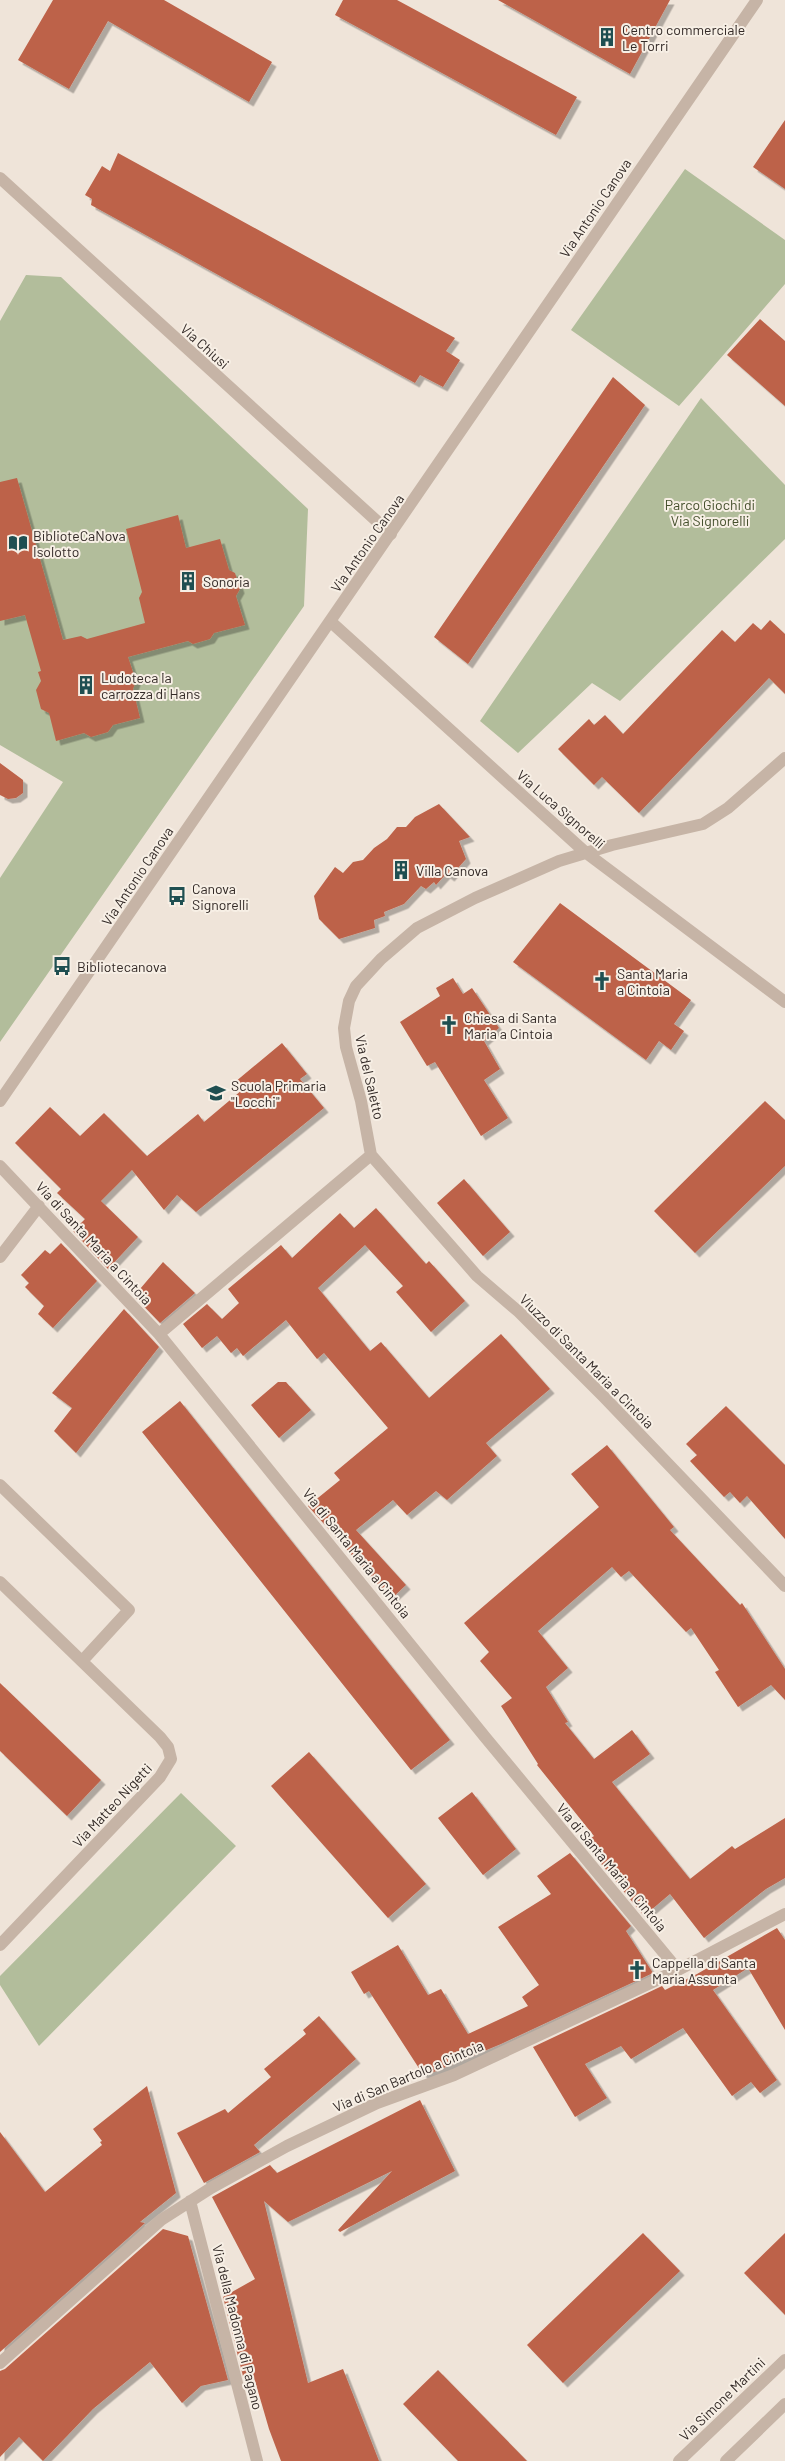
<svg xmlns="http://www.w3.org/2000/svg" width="785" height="2461" font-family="Barlow,sans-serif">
  <defs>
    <filter id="shadow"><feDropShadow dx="4.5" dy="4.5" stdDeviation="0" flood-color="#0004"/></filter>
  </defs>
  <rect width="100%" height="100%" fill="#efe4d9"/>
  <!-- green -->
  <path fill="#b2bd9b" d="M 685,169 L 785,240 L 785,284 L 679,406 L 571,330 Z
    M 26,275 L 61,277 L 308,509 L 304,606 L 0,1042 L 0,878 L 63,782 L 0,745 L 0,321 Z
    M 701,398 L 785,485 L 785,539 L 620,701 L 592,683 L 518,753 L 480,721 Z
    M 181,1793 L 236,1846 L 39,2046 L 0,1985 L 0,1976 Z"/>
  <!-- building -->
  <path fill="#bd6249" filter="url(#shadow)" d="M 53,0 L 164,0 L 272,62 L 249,102 L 108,21 L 69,89 L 18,60 Z
    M 343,0 L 397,0 L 577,97 L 556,135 L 335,15 Z
    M 498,0 L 670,0 L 630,74 Z
    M 785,120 L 785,189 L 753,167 Z
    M 118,153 L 455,338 L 446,351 L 460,360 L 443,387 L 420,375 L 415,383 L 91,205 L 92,199 L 85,195 L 102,166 L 110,171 Z
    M 760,319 L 785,341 L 785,406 L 727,355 Z
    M 613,377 L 645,405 L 468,664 L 434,637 Z
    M 17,478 L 63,640 L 81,636 L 87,639 L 145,623 L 139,598 L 142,592 L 126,529 L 178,515 L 186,548 L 220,539 L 229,570 L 235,573 L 240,589 L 236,596 L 245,625 L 214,633 L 210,639 L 193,644 L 188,641 L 128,657 L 136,681 L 133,689 L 140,718 L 113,725 L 108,732 L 91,737 L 84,733 L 56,741 L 49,713 L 41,709 L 36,690 L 41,681 L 38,672 L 41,671 L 25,615 L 0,621 L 0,482 Z
    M 770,620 L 785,634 L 785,694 L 769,678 L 639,813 L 602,777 L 594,785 L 558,749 L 589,719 L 594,725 L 605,715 L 623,734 L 722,630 L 735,642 L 753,623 L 761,630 Z
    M 0,763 L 23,780 L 23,793 L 16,798 L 8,799 L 0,795 Z
    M 439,804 L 470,837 L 459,841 L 466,859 L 450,877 L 446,874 L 436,885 L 434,882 L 426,889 L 421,886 L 404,904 L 384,912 L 385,916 L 374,920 L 375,928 L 339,939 L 319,919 L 314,896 L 335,867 L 343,873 L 353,862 L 363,860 L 374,848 L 387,839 L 397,827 L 406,827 L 415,817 Z
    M 560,903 L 691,1000 L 674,1024 L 684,1031 L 671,1050 L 659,1041 L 646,1060 L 513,962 Z
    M 453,978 L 463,994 L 472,988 L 499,1028 L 484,1041 L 500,1069 L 484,1080 L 508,1118 L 481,1136 L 435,1062 L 427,1066 L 400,1022 L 440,996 L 436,988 Z
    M 282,1043 L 307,1074 L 300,1079 L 324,1108 L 196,1212 L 177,1195 L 164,1210 L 132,1170 L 101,1201 L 138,1237 L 108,1269 L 73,1231 L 85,1219 L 57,1193 L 61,1189 L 15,1143 L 50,1107 L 80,1136 L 104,1113 L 147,1156 L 198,1114 L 204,1122 L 242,1090 L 235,1082 Z
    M 765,1101 L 785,1120 L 785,1166 L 695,1253 L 654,1211 Z
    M 464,1179 L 510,1232 L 483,1256 L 437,1203 Z
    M 376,1208 L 426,1264 L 429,1261 L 465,1301 L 431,1332 L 396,1292 L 403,1286 L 365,1245 L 318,1288 L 370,1351 L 381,1342 L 429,1398 L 501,1334 L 550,1389 L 486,1443 L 497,1456 L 447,1500 L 436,1491 L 407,1515 L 393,1500 L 356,1530 L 406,1585 L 391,1599 L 308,1506 L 340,1480 L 334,1473 L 388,1428 L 324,1353 L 317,1359 L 286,1320 L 243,1356 L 237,1348 L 231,1353 L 217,1336 L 202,1348 L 183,1324 L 207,1304 L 222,1319 L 239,1303 L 228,1289 L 281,1245 L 292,1258 L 340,1213 L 354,1228 Z
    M 61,1243 L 97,1281 L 53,1328 L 38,1314 L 44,1306 L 25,1287 L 29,1283 L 21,1275 L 45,1250 L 50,1254 Z
    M 163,1262 L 195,1293 L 160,1323 L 134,1296 Z
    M 124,1309 L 159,1347 L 76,1453 L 54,1431 L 72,1408 L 52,1393 Z
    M 278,1382 L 286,1382 L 311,1410 L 279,1438 L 251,1405 Z
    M 180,1401 L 450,1740 L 411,1770 L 142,1432 Z
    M 726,1406 L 785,1465 L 785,1539 L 747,1496 L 740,1503 L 730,1492 L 724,1497 L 690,1461 L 697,1455 L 686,1444 Z
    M 607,1445 L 674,1527 L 670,1530 L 740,1605 L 742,1603 L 785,1669 L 785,1700 L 771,1685 L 738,1707 L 715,1672 L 719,1670 L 691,1628 L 686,1632 L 629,1571 L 621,1577 L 612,1567 L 538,1631 L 568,1668 L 546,1687 L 568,1722 L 565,1723 L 594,1759 L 632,1730 L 650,1754 L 612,1782 L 690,1879 L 732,1846 L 735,1849 L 785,1818 L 785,1878 L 766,1889 L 704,1938 L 670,1894 L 644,1916 L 584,1843 L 594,1836 L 537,1765 L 538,1764 L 501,1706 L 512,1698 L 480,1661 L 489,1652 L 464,1623 L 599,1507 L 571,1474 Z
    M 0,1683 L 101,1780 L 67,1816 L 0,1751 Z
    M 309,1752 L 426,1884 L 388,1918 L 271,1786 Z
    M 472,1792 L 516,1849 L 483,1875 L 438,1818 Z
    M 570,1853 L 631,1926 L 626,1931 L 653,1973 L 501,2044 L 424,2076 L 369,1991 L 364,1994 L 351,1972 L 398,1945 L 428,1995 L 441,1989 L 468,2034 L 528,2006 L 522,1997 L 539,1985 L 498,1927 L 551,1894 L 537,1876 Z
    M 777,1928 L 785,1940 L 785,2030 L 748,1968 L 713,1990 L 777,2080 L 760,2093 L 751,2082 L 732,2096 L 683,2028 L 631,2059 L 621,2046 L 585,2064 L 607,2098 L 575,2117 L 533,2047 L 662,1986 L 665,1990 L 697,1974 Z
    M 319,2016 L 356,2059 L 254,2145 L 260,2152 L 204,2183 L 177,2133 L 225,2109 L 228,2113 L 271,2077 L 264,2069 L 306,2034 L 303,2030 Z
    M 147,2086 L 176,2193 L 140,2222 L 145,2223 L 0,2352 L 0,2132 L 45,2192 L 102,2145 L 100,2142 L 102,2141 L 93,2129 Z
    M 420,2100 L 455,2171 L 340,2232 L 338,2230 L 392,2171 L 288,2222 L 264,2201 L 308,2383 L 343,2369 L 379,2461 L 281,2461 L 269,2429 L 253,2374 L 243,2376 L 223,2297 L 255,2279 L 212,2197 L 270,2165 L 277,2173 Z
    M 163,2229 L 188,2236 L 228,2380 L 201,2386 L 182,2403 L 150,2362 L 93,2409 L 43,2461 L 19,2437 L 0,2457 L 0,2371 L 5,2369 Z
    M 643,2233 L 680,2271 L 563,2383 L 527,2345 Z
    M 785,2233 L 785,2315 L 744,2273 Z
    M 438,2370 L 527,2461 L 458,2461 L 403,2404 Z"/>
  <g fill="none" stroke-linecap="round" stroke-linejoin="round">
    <!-- minor -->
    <path stroke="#c6b4a6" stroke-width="12" d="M 0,178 L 391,534
      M 331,622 L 585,852 L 785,1002
      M 371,1155 L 361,1101 L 346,1047 L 344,1028 L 349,1001 L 356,986 L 381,959 L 417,928 L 475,898 L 559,861 L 612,845 L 703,824 L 728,808 L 785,758
      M 371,1155 L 477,1276 L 519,1312 L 604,1397 L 785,1586
      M 0,1166 L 159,1334 L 485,1737 L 678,1970
      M 0,1257 L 39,1206
      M 159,1334 L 371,1155
      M 0,1485 L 129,1610 L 83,1660
      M 0,1582 L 160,1737 L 168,1747 L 171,1759 L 160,1777 L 0,1945
      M 190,2201 L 257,2461
      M 0,2363 L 161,2220 L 211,2188 L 287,2146 L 377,2103 L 454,2075 L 678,1970 L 785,1914"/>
    <!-- tertiary -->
    <path stroke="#c6b4a6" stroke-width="12" d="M 0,1101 L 757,0
      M 679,2461 L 785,2360
      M 726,2461 L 785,2404"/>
  </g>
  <!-- icons -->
  <defs>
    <g id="building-bare" transform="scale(1.5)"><path d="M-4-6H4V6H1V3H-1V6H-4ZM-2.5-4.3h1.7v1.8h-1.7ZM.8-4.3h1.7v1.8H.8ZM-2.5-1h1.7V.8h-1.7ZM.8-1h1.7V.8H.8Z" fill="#1f4f51" stroke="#f7efe5" stroke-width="2.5" paint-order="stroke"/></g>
    <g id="library-bare" transform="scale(1.5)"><path d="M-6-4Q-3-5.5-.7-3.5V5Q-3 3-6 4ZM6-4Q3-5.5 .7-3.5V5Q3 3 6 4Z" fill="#1f4f51" stroke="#f7efe5" stroke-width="2.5" paint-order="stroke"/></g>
    <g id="bus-bare" transform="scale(1.5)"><path d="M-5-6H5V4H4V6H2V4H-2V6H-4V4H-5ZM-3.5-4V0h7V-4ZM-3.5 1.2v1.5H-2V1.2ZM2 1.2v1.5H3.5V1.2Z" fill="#1f4f51" stroke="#f7efe5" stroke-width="2.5" paint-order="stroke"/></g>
    <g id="church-bare" transform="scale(1.5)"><path d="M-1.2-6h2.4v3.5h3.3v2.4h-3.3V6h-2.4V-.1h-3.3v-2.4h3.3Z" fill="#1f4f51" stroke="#f7efe5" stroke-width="2.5" paint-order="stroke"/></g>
    <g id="school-bare" transform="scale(1.5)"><path d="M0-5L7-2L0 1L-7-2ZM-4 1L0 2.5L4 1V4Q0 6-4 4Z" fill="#1f4f51" stroke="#f7efe5" stroke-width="2.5" paint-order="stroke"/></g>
  </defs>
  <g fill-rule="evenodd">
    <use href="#building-bare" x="607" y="37"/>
    <use href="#library-bare" x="18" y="543"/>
    <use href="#building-bare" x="188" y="581"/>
    <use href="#building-bare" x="86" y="685"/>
    <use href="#building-bare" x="401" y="870"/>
    <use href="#bus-bare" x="177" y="896"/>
    <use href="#bus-bare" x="62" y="966"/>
    <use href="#church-bare" x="602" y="981"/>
    <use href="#church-bare" x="449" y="1025"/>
    <use href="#school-bare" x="216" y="1093"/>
    <use href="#church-bare" x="637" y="1970"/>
  </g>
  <g text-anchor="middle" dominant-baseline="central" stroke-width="4" stroke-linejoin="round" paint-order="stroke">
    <!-- poi labels -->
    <g font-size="14" fill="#332a27" stroke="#f7efe5" text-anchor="start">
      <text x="622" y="29">Centro commerciale<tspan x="622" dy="16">Le Torri</tspan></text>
      <text x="33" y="535">BiblioteCaNova<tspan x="33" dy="16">Isolotto</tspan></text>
      <text x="203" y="581">Sonoria</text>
      <text x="101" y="677">Ludoteca la<tspan x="101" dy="16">carrozza di Hans</tspan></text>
      <text x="416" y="870">Villa Canova</text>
      <text x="192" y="888">Canova<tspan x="192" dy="16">Signorelli</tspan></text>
      <text x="77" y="966">Bibliotecanova</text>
      <text x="617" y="973">Santa Maria<tspan x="617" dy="16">a Cintoia</tspan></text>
      <text x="464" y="1017">Chiesa di Santa<tspan x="464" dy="16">Maria a Cintoia</tspan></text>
      <text x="231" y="1085">Scuola Primaria<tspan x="231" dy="16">"Locchi"</tspan></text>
      <text x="652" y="1962">Cappella di Santa<tspan x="652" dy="16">Maria Assunta</tspan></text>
    </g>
    <!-- street labels -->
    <g font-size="14" fill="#332a27" stroke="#f7efe5">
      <text transform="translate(595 208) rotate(-56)">Via Antonio Canova</text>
      <text transform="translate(205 346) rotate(42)">Via Chiusi</text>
      <text transform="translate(367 543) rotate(-55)">Via Antonio Canova</text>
      <text transform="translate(561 809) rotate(41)">Via Luca Signorelli</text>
      <text transform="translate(137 876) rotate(-56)">Via Antonio Canova</text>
      <text transform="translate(370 1077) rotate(77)">Via del Saletto</text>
      <text transform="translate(94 1243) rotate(47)">Via di Santa Maria a Cintoia</text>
      <text transform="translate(587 1361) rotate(45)">Viuzzo di Santa Maria a Cintoia</text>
      <text transform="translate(357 1553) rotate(51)">Via di Santa Maria a Cintoia</text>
      <text transform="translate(112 1805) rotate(-47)">Via Matteo Nigetti</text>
      <text transform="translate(612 1867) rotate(50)">Via di Santa Maria a Cintoia</text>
      <text transform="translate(408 2076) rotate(-23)">Via di San Bartolo a Cintoia</text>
      <text transform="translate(238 2327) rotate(76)">Via della Madonna di Pagano</text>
      <text transform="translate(722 2399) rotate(-44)">Via Simone Martini</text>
    </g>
    <!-- park labels -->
    <g font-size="14" fill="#444f2c" stroke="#f7efe5">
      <text x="710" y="504">Parco Giochi di<tspan x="710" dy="16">Via Signorelli</tspan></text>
    </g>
  </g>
</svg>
